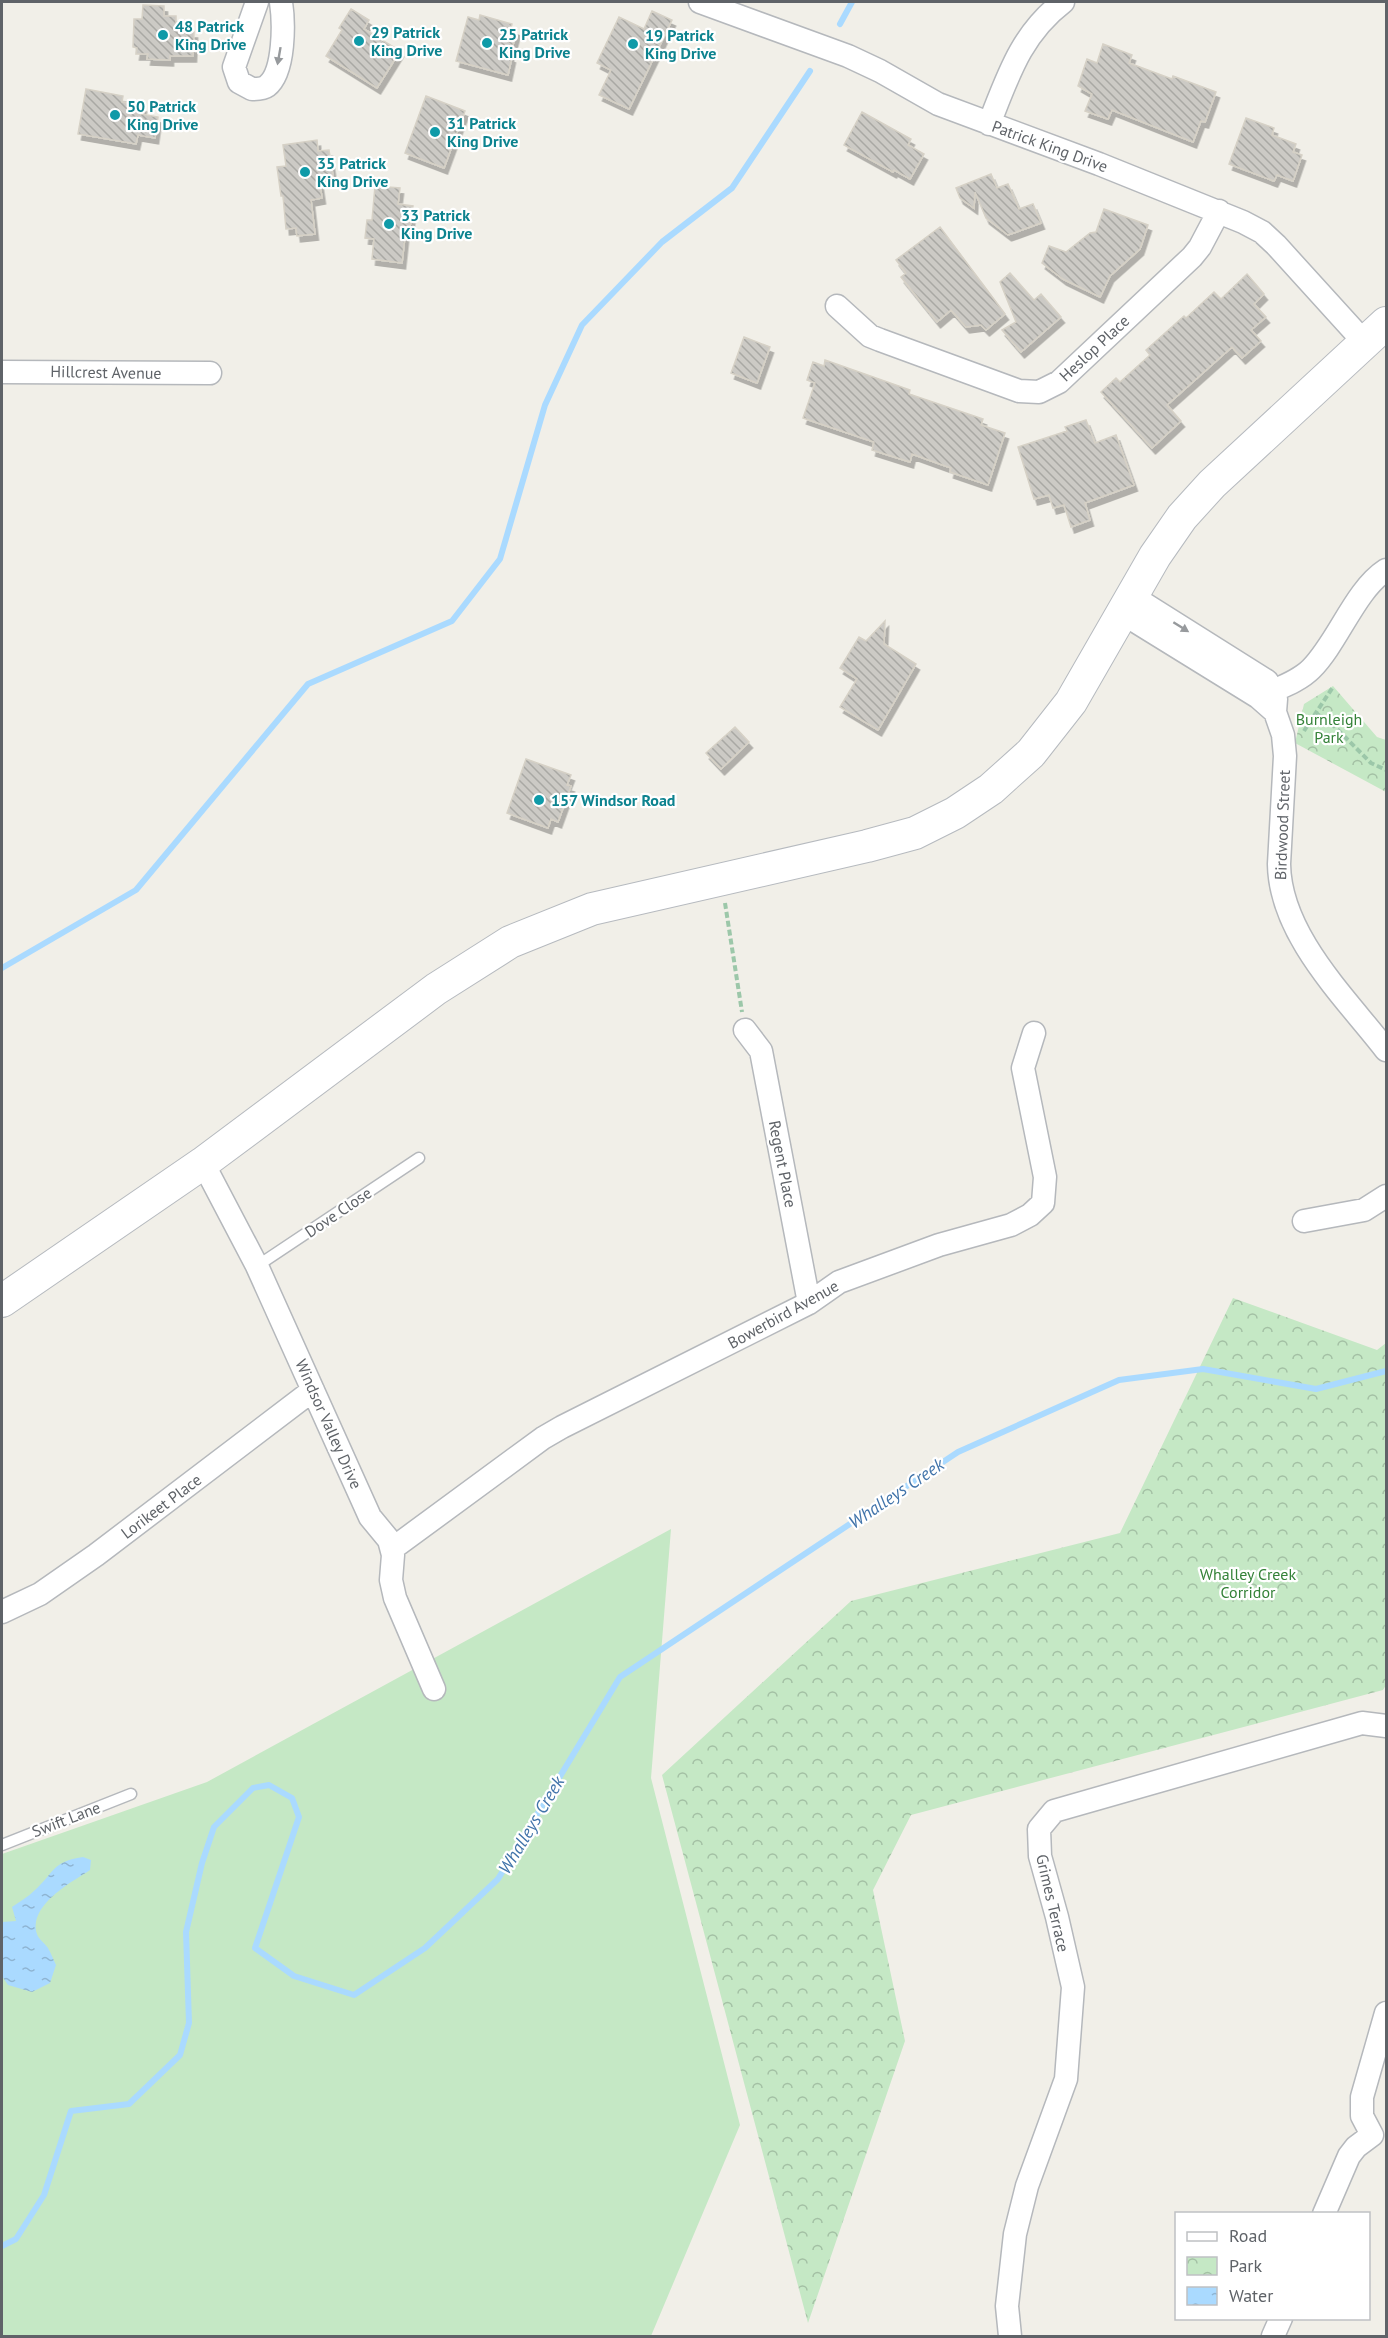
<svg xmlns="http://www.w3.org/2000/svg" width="1388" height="2338" font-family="'PT Sans',sans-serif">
  <defs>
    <pattern id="park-crowns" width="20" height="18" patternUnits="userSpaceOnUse" patternTransform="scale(1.5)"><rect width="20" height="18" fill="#c5e8c5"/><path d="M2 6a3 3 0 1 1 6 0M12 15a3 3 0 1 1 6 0" fill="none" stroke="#a3c0a4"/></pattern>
    <pattern id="water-ripples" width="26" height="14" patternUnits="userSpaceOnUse" patternTransform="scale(1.5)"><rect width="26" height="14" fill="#aadaff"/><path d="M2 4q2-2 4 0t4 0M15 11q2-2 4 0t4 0" fill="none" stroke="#8eb4d2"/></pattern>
    <pattern id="building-back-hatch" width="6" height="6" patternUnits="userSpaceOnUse" patternTransform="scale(1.5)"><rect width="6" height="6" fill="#cccac5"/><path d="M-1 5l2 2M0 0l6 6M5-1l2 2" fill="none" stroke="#a9a8a4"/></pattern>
    <filter id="shadow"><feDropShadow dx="3.5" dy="6" stdDeviation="0" flood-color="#0004"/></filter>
  </defs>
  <rect width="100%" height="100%" fill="#f1efe8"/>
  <!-- grass -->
  <path fill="#c5e8c5" d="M 671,1529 L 651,1778 L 740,2125 L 651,2336 L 2,2336 L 2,1854 L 207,1782 Z"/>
  <!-- park -->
  <path fill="url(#park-crowns)" d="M 1333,686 L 1377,737 L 1386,740 L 1386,792 L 1295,743 L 1304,704 Z
    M 1233,1298 L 1377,1350 L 1386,1343 L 1386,1685 L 1383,1690 L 911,1815 L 873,1890 L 905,2041 L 808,2323 L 662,1775 L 851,1601 L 1120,1533 Z"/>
  <!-- water -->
  <path fill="url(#water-ripples)" d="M 83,1857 L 91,1860 L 90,1870 C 72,1882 28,1905 37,1934 C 38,1939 45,1943 48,1948 C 51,1953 53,1959 56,1965 L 50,1983 L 32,1992 L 8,1985 L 2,1976 L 2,1922 L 16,1921 L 12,1907 C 19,1902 28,1897 35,1890 C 55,1872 51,1862 83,1857 Z"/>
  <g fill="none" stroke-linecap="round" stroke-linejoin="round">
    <!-- stream -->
    <path stroke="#aadaff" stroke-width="6" d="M 840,24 L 852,2
      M 2,968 L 136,890 L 308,684 L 452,621 L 500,559 L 545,405 L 582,325 L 662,242 L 732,188 L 810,71
      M 2,2246 L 16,2239 L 44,2195 L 71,2111 L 129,2104 L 180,2055 L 189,2023 L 186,1932 L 202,1863 L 214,1827 L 253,1788 L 269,1785 L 292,1798 L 299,1817 L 255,1948 L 294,1976 L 354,1995 L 425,1948 L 498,1879 L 620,1677 L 958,1452 L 1119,1380 L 1203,1369 L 1316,1389 L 1386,1371"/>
  </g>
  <!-- building -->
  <path fill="url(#building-back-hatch)" stroke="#d6d1c6" stroke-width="1.5" filter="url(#shadow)" d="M 143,5 L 164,6 L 164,16 L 176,16 L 176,26 L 185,26 L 184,32 L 194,32 L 193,56 L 170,56 L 170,60 L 147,59 L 148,54 L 136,54 L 137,48 L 133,47 L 134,19 L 142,19 Z
    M 351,9 L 369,20 L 364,29 L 400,51 L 377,88 L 326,56 L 342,30 L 339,28 Z
    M 652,11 L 672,20 L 629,109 L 599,95 L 611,70 L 597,63 L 619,17 L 644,29 Z
    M 480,15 L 512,24 L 511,28 L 517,30 L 510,56 L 512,57 L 508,75 L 456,61 L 468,17 L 479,20 Z
    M 1103,44 L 1132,55 L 1129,63 L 1172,79 L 1173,76 L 1216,92 L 1205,122 L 1201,121 L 1193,142 L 1112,110 L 1108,119 L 1085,111 L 1092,94 L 1078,86 L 1087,59 L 1097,63 Z
    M 86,89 L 123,96 L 122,102 L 143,106 L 141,114 L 158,117 L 155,138 L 138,135 L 136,144 L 78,134 Z
    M 426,96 L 465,111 L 444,168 L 405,153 Z
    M 862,112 L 911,139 L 908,145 L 924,154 L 910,179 L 894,170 L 893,172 L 844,145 Z
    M 1246,118 L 1274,128 L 1272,135 L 1296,144 L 1293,152 L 1302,155 L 1293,181 L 1277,175 L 1274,181 L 1229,164 Z
    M 317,140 L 318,151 L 329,150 L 333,176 L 319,178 L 322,198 L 311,200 L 315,234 L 297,236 L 296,228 L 286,229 L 283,196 L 281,196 L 277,167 L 286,166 L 283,145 Z
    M 991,174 L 997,188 L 1008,184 L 1019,209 L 1033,204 L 1041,223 L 1008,235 L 986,218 L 975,192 L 974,208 L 960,198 L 956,188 Z
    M 375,186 L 400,188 L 398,204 L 413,206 L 410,227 L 406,227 L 402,263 L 372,259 L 374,239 L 365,238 L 367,220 L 372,220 Z
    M 1104,209 L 1148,225 L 1140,249 L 1110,276 L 1100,297 L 1063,279 L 1042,263 L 1049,246 L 1066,252 L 1090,233 L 1096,232 Z
    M 940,227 L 1005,314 L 986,330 L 981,325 L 966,327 L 951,310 L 937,322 L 901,277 L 906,273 L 896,260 Z
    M 1010,273 L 1034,300 L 1041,294 L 1061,317 L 1021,352 L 1002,330 L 1016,322 L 1000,282 Z
    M 1247,274 L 1264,294 L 1254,304 L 1266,317 L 1251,330 L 1261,341 L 1242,358 L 1232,347 L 1167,405 L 1181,421 L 1152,448 L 1101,392 L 1116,378 L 1120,382 L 1150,355 L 1146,350 L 1184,316 L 1186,318 L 1214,292 L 1221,299 Z
    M 744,337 L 770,347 L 757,383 L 731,373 Z
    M 825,360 L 910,390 L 909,394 L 983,419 L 981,425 L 1005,433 L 988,485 L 950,472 L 951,468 L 912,454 L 910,462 L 872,450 L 874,442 L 803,418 L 815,383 L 807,380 L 813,362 L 824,366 Z
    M 1086,420 L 1095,443 L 1116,435 L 1134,485 L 1085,503 L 1090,520 L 1071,527 L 1064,505 L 1053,508 L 1049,495 L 1034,499 L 1018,447 L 1067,431 L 1065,427 Z
    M 885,621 L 884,644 L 916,664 L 878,730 L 840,707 L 857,679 L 840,668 L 859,637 L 866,641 Z
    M 735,727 L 749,742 L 721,769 L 706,753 Z
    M 526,759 L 571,775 L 567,785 L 571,786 L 558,822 L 551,819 L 548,828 L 507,813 Z"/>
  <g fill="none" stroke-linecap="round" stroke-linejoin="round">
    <!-- lane casing -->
    <g stroke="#b5b8bc" stroke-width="13">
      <path id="lane" d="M 257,1266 L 419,1158
        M 2,1845 L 131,1794"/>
    </g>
    <!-- street casing -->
    <g stroke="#b5b8bc" stroke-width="25">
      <path id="street" d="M 257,2 L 234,67 L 239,82 L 252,89 C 257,89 263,89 267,86 C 285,72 284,22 281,2
        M 700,2 L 848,56 L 880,71 L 938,104 L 1099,164 L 1243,222 L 1262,232 L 1276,245 L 1365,343
        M 989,124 C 1008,76 1021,34 1063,2
        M 837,306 L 870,336 L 880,340 L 1019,391 L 1039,392 L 1059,382 L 1192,257 L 1200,247 L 1219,211
        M 2,372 L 210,373
        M 1132,596 L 1267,681 L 1276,699 L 1275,712
        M 1122,613 L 1258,697 L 1275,712 L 1283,735 L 1285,756 L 1279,864 C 1280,935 1345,997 1386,1050
        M 1262,696 C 1278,688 1298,682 1311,669 C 1338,642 1355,590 1386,570
        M 745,1030 L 761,1051 L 809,1303
        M 203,1163 L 257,1266 L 370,1517 L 389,1540 L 393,1555 L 391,1580 L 395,1598 L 434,1689
        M 1304,1221 L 1364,1210 L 1386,1196
        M 392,1549 L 543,1438 L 562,1427 L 809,1303 L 839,1282 L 939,1245 L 1011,1225 L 1030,1215 L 1043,1203 L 1045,1177 L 1023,1068 L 1034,1033
        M 2,1612 L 40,1594 L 96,1555 L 313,1390
        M 1372,2135 L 1362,2116 L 1362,2097 L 1386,2013
        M 1324,2214 L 1349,2156 L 1356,2147 L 1372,2135
        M 1010,2336 L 1007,2306 L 1015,2234 L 1027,2186 L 1066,2079 L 1073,1987 L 1057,1917 L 1040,1856 L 1039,1829 L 1054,1811 L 1362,1723 L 1386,1726
        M 1273,2336 L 1281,2318"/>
    </g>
    <!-- secondary casing -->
    <g stroke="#b6babf" stroke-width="34">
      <path id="secondary" d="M 2,1301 L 203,1163 L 436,989 L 510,942 L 592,909 L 867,846 L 915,833 L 955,813 L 991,789 L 1031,753 L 1071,702 L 1155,556 L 1182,517 L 1212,484 L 1386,323"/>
    </g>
    <!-- path -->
    <path stroke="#9cc7a9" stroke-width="4" stroke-dasharray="6 3" stroke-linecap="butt" d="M 1316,713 L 1335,727 L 1371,763 L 1386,770
      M 1304,731 L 1333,687
      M 725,903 L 742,1012"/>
    <!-- lane -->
    <use href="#lane" stroke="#fff" stroke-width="10"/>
    <!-- street -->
    <use href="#street" stroke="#fff" stroke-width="22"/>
    <!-- secondary -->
    <use href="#secondary" stroke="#fff" stroke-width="32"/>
  </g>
  <!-- one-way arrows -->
  <defs><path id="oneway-solid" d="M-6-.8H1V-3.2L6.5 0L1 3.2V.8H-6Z" transform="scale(1.5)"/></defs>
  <g fill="#979a9d">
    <use href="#oneway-solid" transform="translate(279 56) rotate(100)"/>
    <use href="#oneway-solid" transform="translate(1181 627) rotate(32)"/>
  </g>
  <!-- markers -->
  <g fill="#0f9aa8" stroke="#fff" stroke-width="2">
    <circle cx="163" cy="35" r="6"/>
    <circle cx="359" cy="41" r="6"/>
    <circle cx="487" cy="43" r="6"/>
    <circle cx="633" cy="44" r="6"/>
    <circle cx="115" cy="115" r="6"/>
    <circle cx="435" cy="132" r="6"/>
    <circle cx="305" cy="172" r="6"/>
    <circle cx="389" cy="224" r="6"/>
    <circle cx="539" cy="800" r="6"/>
  </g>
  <g text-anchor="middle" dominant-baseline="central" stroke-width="4.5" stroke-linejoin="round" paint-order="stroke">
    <!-- culture labels -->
    <g font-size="16" font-weight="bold" fill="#0d838f" stroke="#fff" text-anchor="start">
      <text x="175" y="26">48 Patrick<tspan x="175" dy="18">King Drive</tspan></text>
      <text x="371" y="32">29 Patrick<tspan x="371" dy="18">King Drive</tspan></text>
      <text x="499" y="34">25 Patrick<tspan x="499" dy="18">King Drive</tspan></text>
      <text x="645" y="35">19 Patrick<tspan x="645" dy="18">King Drive</tspan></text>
      <text x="127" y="106">50 Patrick<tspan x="127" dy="18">King Drive</tspan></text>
      <text x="447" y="123">31 Patrick<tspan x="447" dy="18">King Drive</tspan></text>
      <text x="317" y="163">35 Patrick<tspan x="317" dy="18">King Drive</tspan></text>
      <text x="401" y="215">33 Patrick<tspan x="401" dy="18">King Drive</tspan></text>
      <text x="551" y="800">157 Windsor Road</text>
    </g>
    <!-- street labels -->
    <g font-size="16" fill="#5f6368" stroke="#fff">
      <text transform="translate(1050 146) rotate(20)">Patrick King Drive</text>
      <text transform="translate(1094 348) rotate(-43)">Heslop Place</text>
      <text transform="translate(106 372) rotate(1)">Hillcrest Avenue</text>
      <text transform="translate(1282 825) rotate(-88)">Birdwood Street</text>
      <text transform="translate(783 1164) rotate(79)">Regent Place</text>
      <text transform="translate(338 1212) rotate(-34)">Dove Close</text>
      <text transform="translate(783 1314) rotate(-29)">Bowerbird Avenue</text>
      <text transform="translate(329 1424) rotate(66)">Windsor Valley Drive</text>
      <text transform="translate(161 1506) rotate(-37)">Lorikeet Place</text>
      <text transform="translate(66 1819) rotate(-21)">Swift Lane</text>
      <text transform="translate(1053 1903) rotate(77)">Grimes Terrace</text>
    </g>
    <!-- park labels -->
    <g font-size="16" fill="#348238" stroke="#fff">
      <text x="1329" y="719">Burnleigh<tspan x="1329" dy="18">Park</tspan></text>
      <text x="1248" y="1574">Whalley Creek<tspan x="1248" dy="18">Corridor</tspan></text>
    </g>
    <!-- water labels -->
    <g font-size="18" font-style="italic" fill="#4174aa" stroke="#fff">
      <text transform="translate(896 1493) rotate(-34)">Whalleys Creek</text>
      <text transform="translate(531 1825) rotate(-59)">Whalleys Creek</text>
    </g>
  </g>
  <!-- border -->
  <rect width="1388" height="2338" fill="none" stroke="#5f6368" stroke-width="6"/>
  <!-- legend -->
  <rect x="1175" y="2212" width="195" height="108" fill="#ffffff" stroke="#bfc1c3" stroke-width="1.5"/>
  <rect x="1187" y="2232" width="30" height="9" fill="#ffffff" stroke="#bfc1c3" stroke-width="1.5"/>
  <text x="1229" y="2242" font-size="18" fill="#5f6368">Road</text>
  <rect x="1187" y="2257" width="30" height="18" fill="url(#park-crowns)" stroke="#bfc1c3" stroke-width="1.5"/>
  <text x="1229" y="2272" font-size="18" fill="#5f6368">Park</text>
  <rect x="1187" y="2287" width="30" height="18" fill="url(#water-ripples)" stroke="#bfc1c3" stroke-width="1.5"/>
  <text x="1229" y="2302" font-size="18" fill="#5f6368">Water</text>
</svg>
